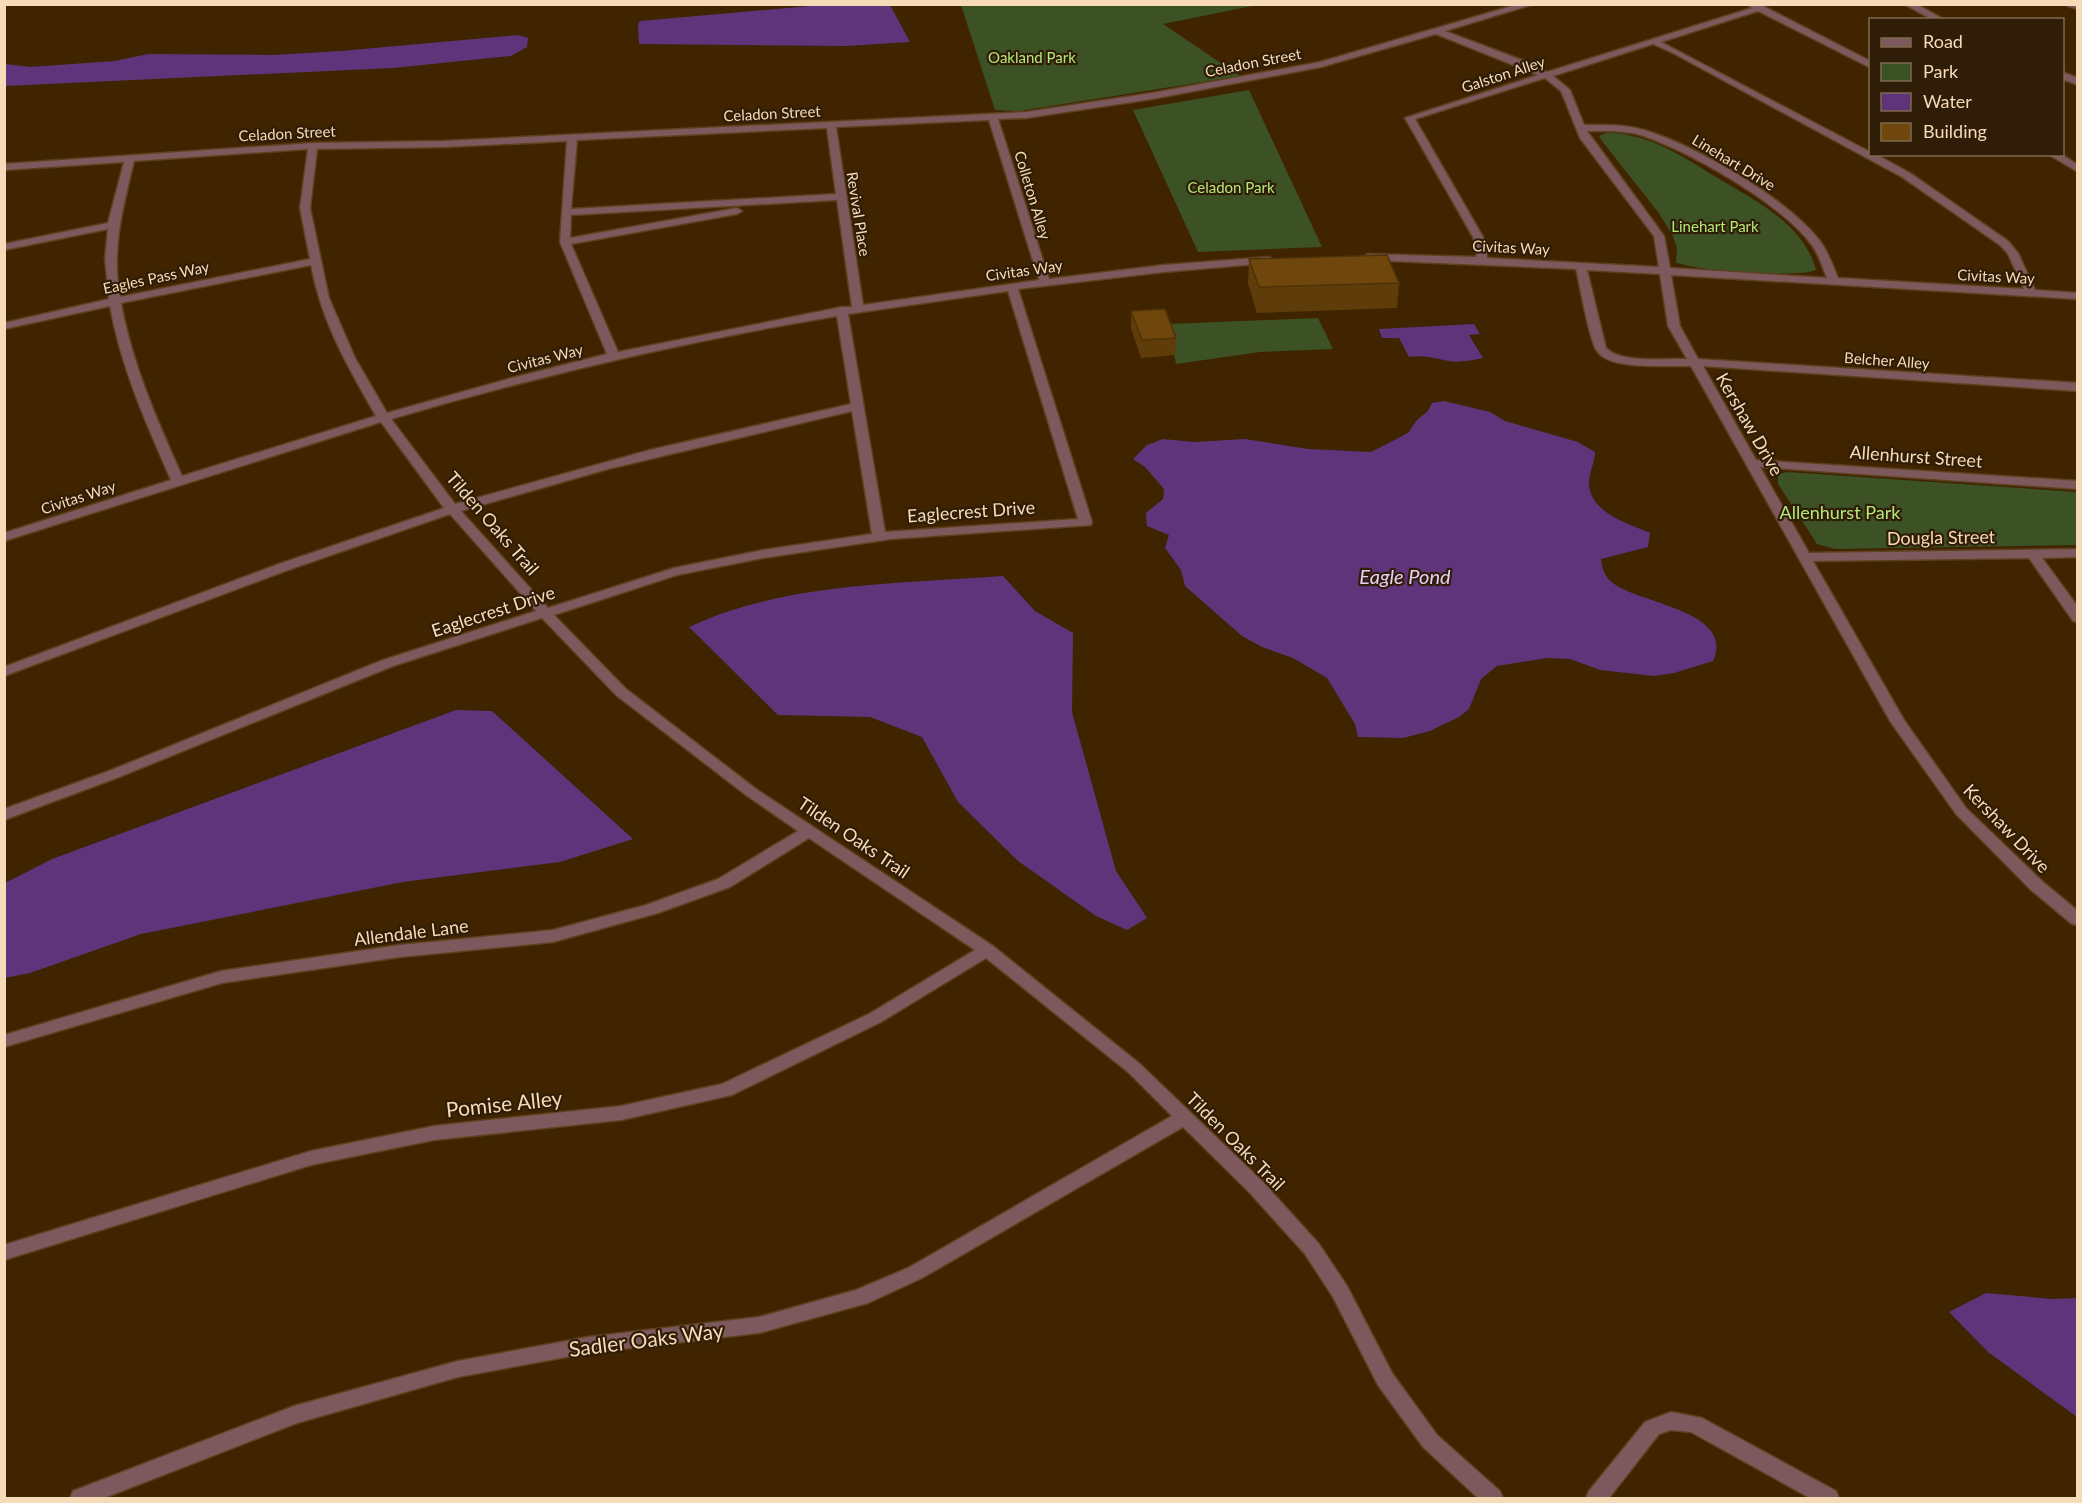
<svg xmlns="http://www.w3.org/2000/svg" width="2082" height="1503" font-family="Lato,sans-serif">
  <rect width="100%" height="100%" fill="#402400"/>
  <!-- green -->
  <path fill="#3c5124" d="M 961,5 L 961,4 L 1257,5 L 1163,24 L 1240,76 L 1019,111 L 995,110 Z
    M 1249,90 L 1322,247 L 1198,252 L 1133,110 Z
    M 1607,133 C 1650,133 1685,158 1721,180 C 1758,202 1804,225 1816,270 C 1800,278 1691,271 1676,262 L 1677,248 L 1672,234 L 1658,212 L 1602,141 L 1599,136 Z
    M 1318,318 L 1333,349 L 1260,352 L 1176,364 L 1168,324 Z
    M 1788,472 L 2077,492 L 2077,545 L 1835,549 L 1817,544 L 1778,484 L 1778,474 Z"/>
  <!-- water -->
  <path fill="#5f347b" d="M 833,4 L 890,5 L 910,42 L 847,46 L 639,44 L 638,24 L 640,21 Z
    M 518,35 L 528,38 L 527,47 L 511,56 L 393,68 L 5,86 L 5,64 L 30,67 L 115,61 L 148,54 L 273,55 L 341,51 Z
    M 1474,324 L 1480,334 L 1469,335 L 1483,358 C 1472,360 1460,363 1448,361 C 1434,358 1424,355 1409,357 L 1399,338 L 1382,338 L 1379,329 Z
    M 1444,401 L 1490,412 L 1505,421 L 1578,442 L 1595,452 C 1595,463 1588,474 1589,485 C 1592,514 1628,523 1650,533 L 1648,547 L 1601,559 C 1602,569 1605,577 1613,583 C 1640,604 1736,611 1713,661 L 1674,673 L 1654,676 L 1600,670 L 1570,659 L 1547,658 L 1497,666 L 1481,679 L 1469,709 L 1459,717 L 1430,731 L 1403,738 L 1358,737 L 1355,724 L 1327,678 L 1293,658 L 1262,647 L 1242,636 L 1185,586 L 1181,570 L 1165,548 L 1169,535 L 1147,526 L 1146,513 L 1163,499 L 1164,489 L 1145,467 L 1133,459 L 1147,445 L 1163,439 L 1194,442 L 1245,439 L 1308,449 L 1371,452 L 1408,433 L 1417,420 L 1428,411 L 1432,403 Z
    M 1003,576 L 1035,611 L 1073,633 L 1072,712 L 1116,871 L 1147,918 L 1127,930 L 1096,916 L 1018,861 L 958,802 L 922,737 L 870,717 L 778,715 L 689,627 C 786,582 898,584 1003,576 Z
    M 456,710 L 492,711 L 633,839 L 560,862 L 403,882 L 141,934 L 30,973 L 5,978 L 5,883 L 52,859 Z
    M 1986,1293 L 2052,1299 L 2077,1298 L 2077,1417 L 1988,1352 L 1949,1312 Z"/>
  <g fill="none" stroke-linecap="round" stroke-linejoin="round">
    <!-- minor casing -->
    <g stroke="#5d411d" stroke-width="3">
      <path id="minor" d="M 1519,4 L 1534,4 L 1445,31 L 1532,64 L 1547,72 L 1752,8 L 1747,4 L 1759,4 L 1870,61 L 1870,67 L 1867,66 L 1758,11 L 1661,42 L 1870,152 L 1870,154 L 1875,154 L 1910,173 L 2008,241 L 2018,253 L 2035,290 L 2078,293 L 2078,299 L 1671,275 L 1680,326 L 1698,359 L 2078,383 L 2078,391 L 1703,366 L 1756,460 L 2078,481 L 2078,489 L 1760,467 L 1809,553 L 2078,549 L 2078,557 L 2042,558 L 2078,607 L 2078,622 L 2073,621 L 2029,558 L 1813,561 L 1904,720 L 1966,808 L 2043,882 L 2078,911 L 2078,925 L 2072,924 L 2031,890 L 1956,814 L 1890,721 L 1691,366 C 1668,365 1610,371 1597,351 C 1589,340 1580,285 1576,269 L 1368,260 L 1363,257 L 1368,254 L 1476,257 L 1477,250 L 1473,237 L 1405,118 L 1538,75 L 1436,34 L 1321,67 L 1152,99 L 1026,118 L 998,119 L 1049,279 L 1164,265 L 1269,257 L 1274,260 L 1269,263 L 1164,272 L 1018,289 L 1092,522 L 1091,525 L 891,539 L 763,558 L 677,575 L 554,615 L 626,689 L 756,789 L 993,946 L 1140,1064 L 1264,1183 L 1319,1244 L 1347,1286 L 1392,1373 L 1437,1435 L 1500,1491 L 1503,1498 L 1478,1498 L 1423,1447 L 1378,1385 L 1333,1297 L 1305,1254 L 1250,1193 L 1183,1127 L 922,1278 L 868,1303 L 759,1333 L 588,1353 L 458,1377 L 297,1423 L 104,1498 L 70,1498 L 73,1491 L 294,1406 L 458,1361 L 588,1337 L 759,1317 L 856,1290 L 908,1268 L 1172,1116 L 1128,1072 L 986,958 L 881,1022 L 732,1095 L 621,1120 L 434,1140 L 311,1165 L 4,1260 L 4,1245 L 311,1151 L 434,1126 L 621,1106 L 722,1084 L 869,1014 L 975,950 L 809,838 L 730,887 L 658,913 L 553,942 L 400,957 L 222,983 L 4,1047 L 4,1035 L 221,971 L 400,945 L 553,930 L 646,905 L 718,879 L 798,831 L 746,795 L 616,695 L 542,618 L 393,666 L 119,777 L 4,820 L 4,809 L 109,771 L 383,660 L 536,611 L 450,514 L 288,570 L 4,676 L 4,667 L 279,564 L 444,508 L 381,422 L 4,541 L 4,533 L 171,480 C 146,423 121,367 110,306 L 4,329 L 4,323 L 109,299 L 105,258 L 108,229 L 4,250 L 4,244 L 108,223 L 124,162 L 4,170 L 4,164 L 313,143 L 444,141 L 1026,112 L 1152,93 L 1320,62 ZM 1653,44 L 1673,53 L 1902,177 L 2000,245 L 2008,254 L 2024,289 L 1838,278 C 1833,266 1828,252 1820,241 C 1788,199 1695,145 1644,130 C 1624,124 1604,125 1584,125 L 1570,90 L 1553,76 ZM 1545,78 L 1561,91 L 1580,138 L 1654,236 L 1659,267 L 1487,258 L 1487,250 L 1483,237 L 1415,119 ZM 989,120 L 1039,280 L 863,305 L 836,127 ZM 827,128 L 836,194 L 571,209 L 577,140 ZM 1587,131 C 1603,131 1621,130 1637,134 C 1685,148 1782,204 1811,244 C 1819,254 1822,267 1827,278 L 1670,268 L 1664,236 ZM 567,141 L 560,242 L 607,354 L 512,378 L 387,413 L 355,358 L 329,298 L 310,208 L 317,149 L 444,147 ZM 308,149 L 300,208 L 310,259 L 120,297 C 111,249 123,207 134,161 ZM 837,200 L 852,307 L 842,307 L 618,352 L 571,244 L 737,214 L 742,211 L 737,208 L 570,238 L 571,215 ZM 311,265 C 322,323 347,365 376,416 L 182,476 C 157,420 132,364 121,303 ZM 1587,270 L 1660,274 L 1668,326 L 1687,359 C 1665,358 1622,364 1606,348 ZM 1008,291 L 1078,519 L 885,532 L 848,314 ZM 837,316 L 851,404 L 650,450 L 455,504 L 391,419 C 538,376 686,341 837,316 ZM 852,411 L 872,534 L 763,550 L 674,568 L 548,608 L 461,511 L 608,469 Z
        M 1904,4 L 1916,4 L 1945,20 L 1933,20 Z
        M 2067,4 L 2078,4 L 2078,9 L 2068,6 Z
        M 2062,72 L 2078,78 L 2078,85 L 2062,79 Z
        M 2048,154 L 2061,154 L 2078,165 L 2078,172 Z
        M 1671,1412 L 1702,1418 L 1836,1491 L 1839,1498 L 1810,1498 L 1691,1432 L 1671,1430 L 1659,1434 L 1609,1498 L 1586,1498 L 1589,1491 L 1645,1422 Z"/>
    </g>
    <!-- minor -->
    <use href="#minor" fill="#7d585d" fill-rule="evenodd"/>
  </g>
  <!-- wall -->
  <path fill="#5f3d0a" d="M 1249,259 L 1399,283 L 1397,308 L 1257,313 L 1248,284 Z
    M 1131,311 L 1176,338 L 1175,355 L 1141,358 L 1131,328 Z"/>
  <!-- building -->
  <path fill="#6f470c" stroke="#4e3208" stroke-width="1.5" d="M 1387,255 L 1399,283 L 1259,287 L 1249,259 Z
    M 1165,309 L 1176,338 L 1142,340 L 1131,311 Z"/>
  <g text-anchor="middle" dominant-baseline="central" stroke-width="4.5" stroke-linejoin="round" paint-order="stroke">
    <!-- far-park labels -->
    <g font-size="15" fill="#b3e87a" stroke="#2f1d07">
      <text x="1032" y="57">Oakland Park</text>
      <text x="1231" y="187">Celadon Park</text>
      <text x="1715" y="226">Linehart Park</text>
    </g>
    <!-- far-street labels -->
    <g font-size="15" fill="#f7dab8" stroke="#2f1d07">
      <text transform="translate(1253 62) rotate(-11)">Celadon Street</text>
      <text transform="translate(1503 74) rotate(-18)">Galston Alley</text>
      <text transform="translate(772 113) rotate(-3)">Celadon Street</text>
      <text transform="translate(287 133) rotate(-3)">Celadon Street</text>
      <text transform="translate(1734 162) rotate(31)">Linehart Drive</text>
      <text transform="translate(1033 195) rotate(73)">Colleton Alley</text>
      <text transform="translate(859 214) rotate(81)">Revival Place</text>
      <text transform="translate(1511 247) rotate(3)">Civitas Way</text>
      <text transform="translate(1024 270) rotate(-8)">Civitas Way</text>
      <text transform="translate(1996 276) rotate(3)">Civitas Way</text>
      <text transform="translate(156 277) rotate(-12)">Eagles Pass Way</text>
      <text transform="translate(545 358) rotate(-14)">Civitas Way</text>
      <text transform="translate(1887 360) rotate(4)">Belcher Alley</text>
      <text transform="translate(78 497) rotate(-18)">Civitas Way</text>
    </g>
    <!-- street labels -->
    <g font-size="18" fill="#f7dab8" stroke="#2f1d07">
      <text transform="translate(1750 424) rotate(60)">Kershaw Drive</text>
      <text transform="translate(1916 456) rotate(4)">Allenhurst Street</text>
      <text transform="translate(971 511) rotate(-4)">Eaglecrest Drive</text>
      <text transform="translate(493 523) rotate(49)">Tilden Oaks Trail</text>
      <text transform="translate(1941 537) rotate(-1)">Dougla Street</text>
      <text transform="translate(493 611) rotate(-18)">Eaglecrest Drive</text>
      <text transform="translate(2007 828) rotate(46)">Kershaw Drive</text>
      <text transform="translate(854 837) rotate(34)">Tilden Oaks Trail</text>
      <text transform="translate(411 932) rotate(-7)">Allendale Lane</text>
      <text transform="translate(1236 1141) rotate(45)">Tilden Oaks Trail</text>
    </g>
    <!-- park labels -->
    <g font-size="18" fill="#b3e87a" stroke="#2f1d07">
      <text x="1840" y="512">Allenhurst Park</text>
    </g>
    <!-- water labels -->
    <g font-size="20" font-style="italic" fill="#e5cef7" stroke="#2f1d07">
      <text x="1405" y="576">Eagle Pond</text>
    </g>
    <!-- near-street labels -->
    <g font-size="21" fill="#f7dab8" stroke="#2f1d07">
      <text transform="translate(504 1103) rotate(-6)">Pomise Alley</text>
      <text transform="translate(646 1339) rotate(-7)">Sadler Oaks Way</text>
    </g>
  </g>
  <!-- border -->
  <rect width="2082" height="1503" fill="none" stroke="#f7dab8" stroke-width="12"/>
  <!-- legend -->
  <rect x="1869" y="18" width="195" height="138" fill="#2f1d07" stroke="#7f694e" stroke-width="1.5"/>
  <rect x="1881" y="38" width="30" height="9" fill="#7d585d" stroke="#7f694e" stroke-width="1.5"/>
  <text x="1923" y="48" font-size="18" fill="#f7dab8">Road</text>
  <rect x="1881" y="63" width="30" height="18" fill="#3c5124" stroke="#7f694e" stroke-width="1.5"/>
  <text x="1923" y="78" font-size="18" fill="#f7dab8">Park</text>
  <rect x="1881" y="93" width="30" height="18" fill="#5f347b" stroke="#7f694e" stroke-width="1.5"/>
  <text x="1923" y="108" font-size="18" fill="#f7dab8">Water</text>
  <rect x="1881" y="123" width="30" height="18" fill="#6f470c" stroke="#7f694e" stroke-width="1.5"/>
  <text x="1923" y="138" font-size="18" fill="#f7dab8">Building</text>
</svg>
